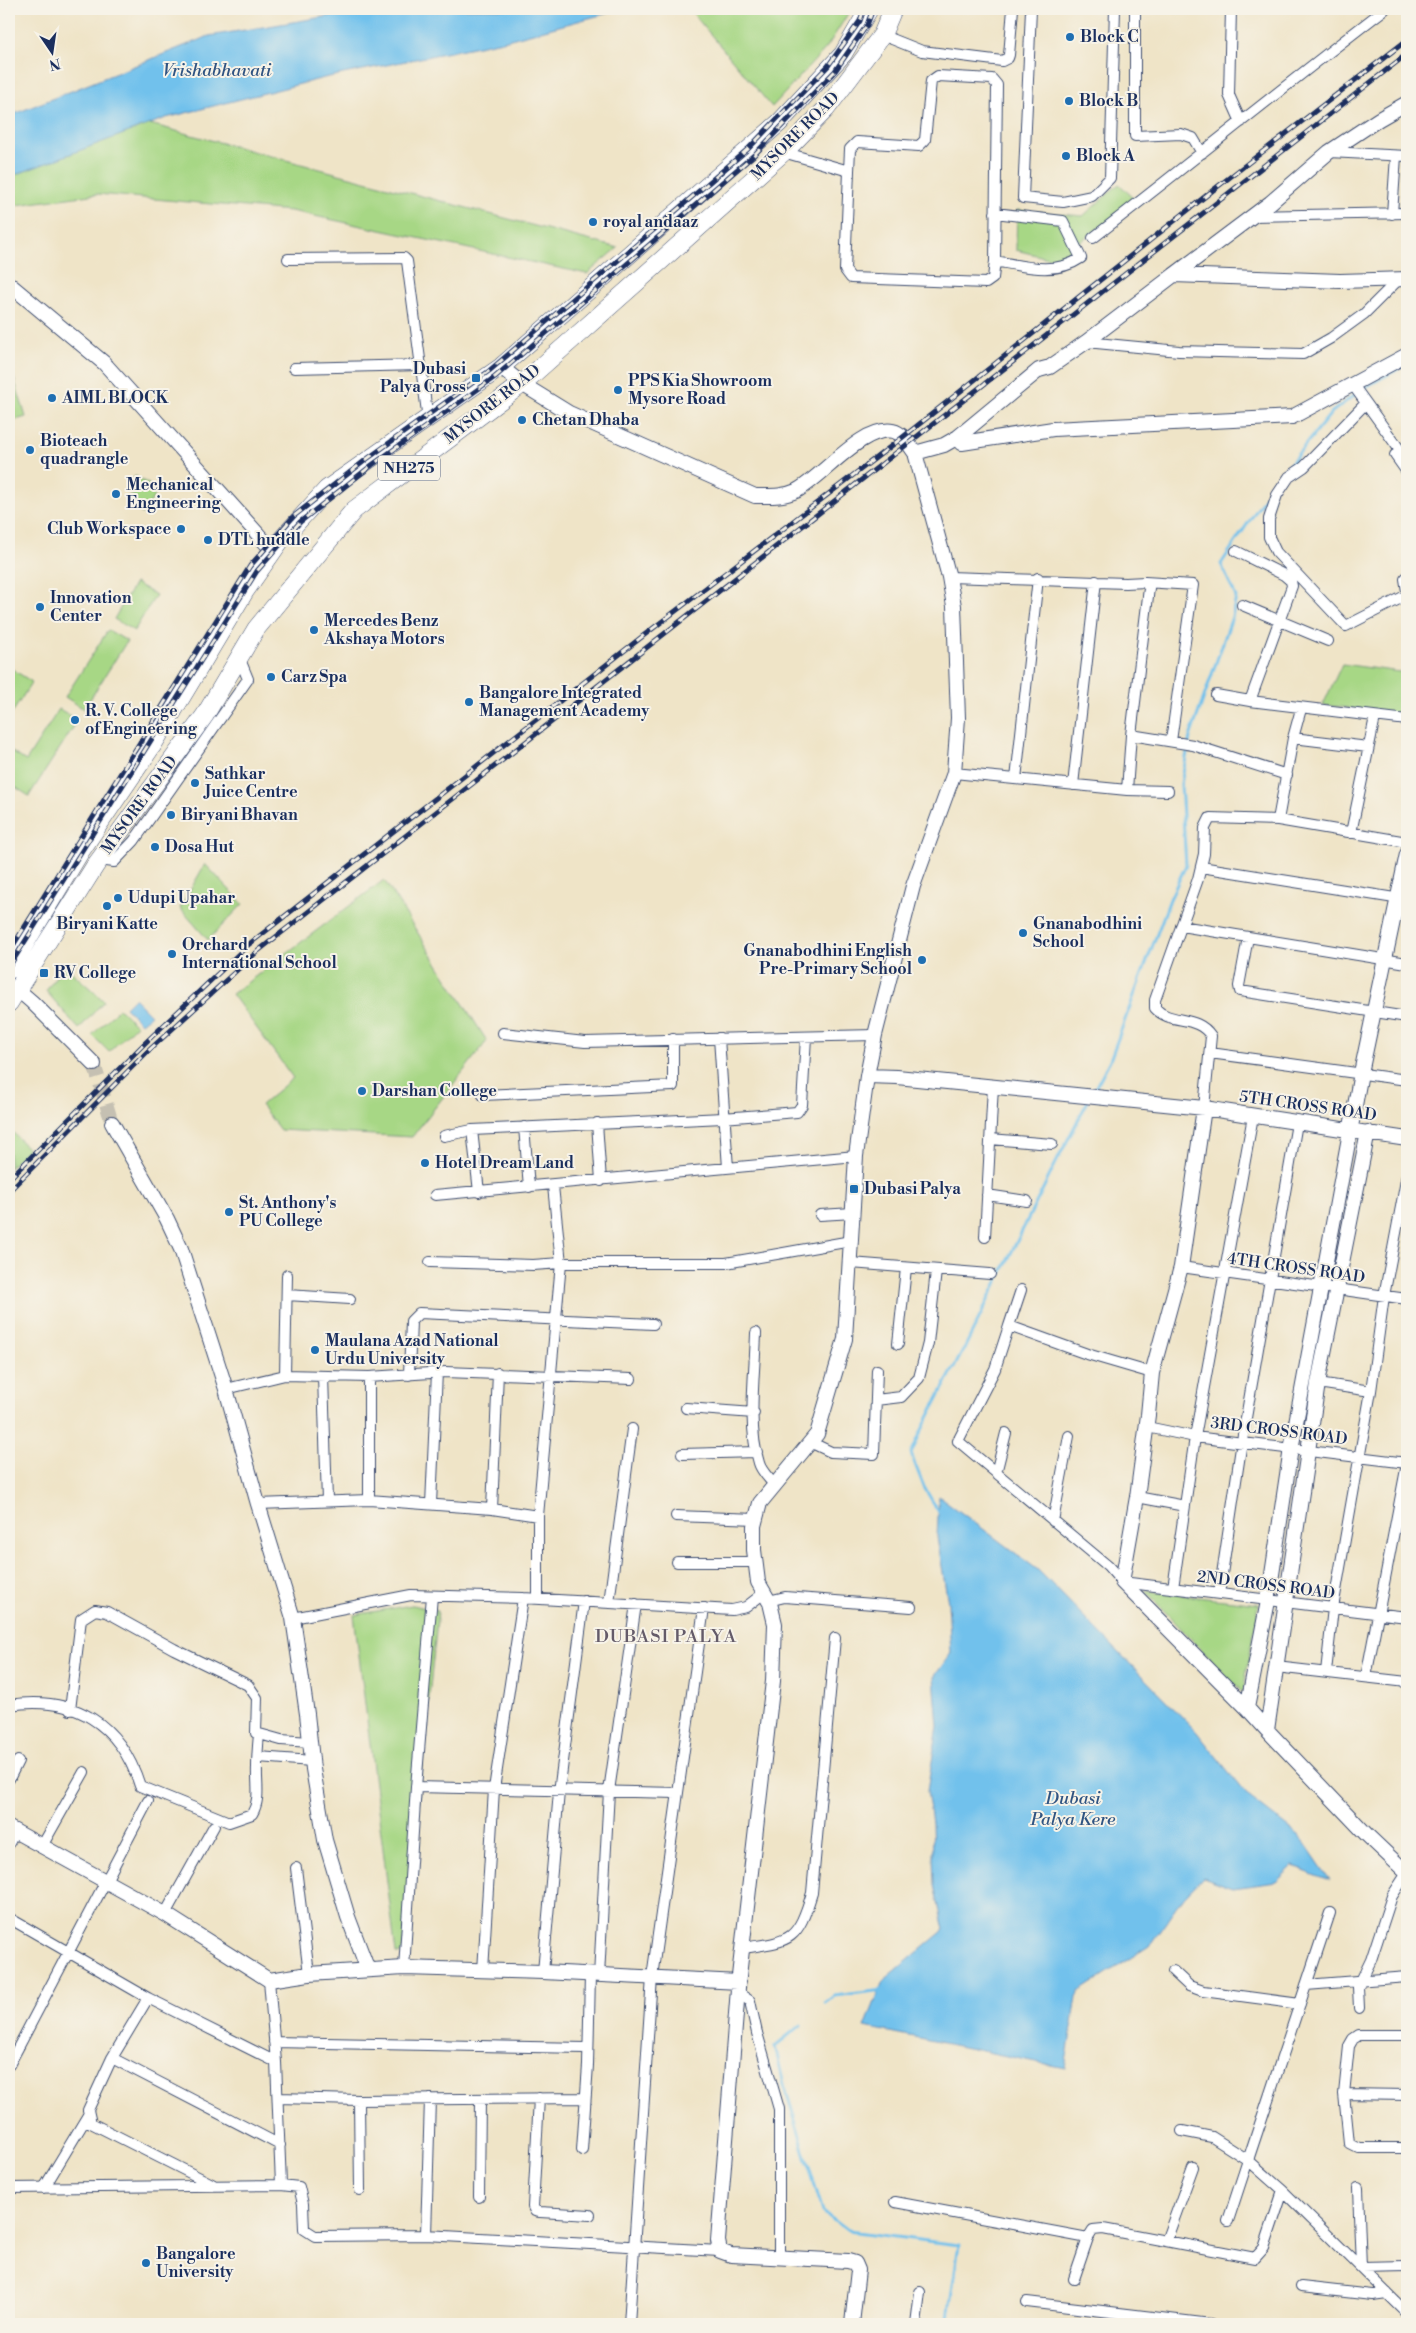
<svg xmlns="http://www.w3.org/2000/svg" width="1416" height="2333" font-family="'Libre Bodoni',serif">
  <rect width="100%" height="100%" fill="#f7f3e8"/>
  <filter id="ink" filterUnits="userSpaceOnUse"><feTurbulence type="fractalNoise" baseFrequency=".02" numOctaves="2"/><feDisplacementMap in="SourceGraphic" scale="10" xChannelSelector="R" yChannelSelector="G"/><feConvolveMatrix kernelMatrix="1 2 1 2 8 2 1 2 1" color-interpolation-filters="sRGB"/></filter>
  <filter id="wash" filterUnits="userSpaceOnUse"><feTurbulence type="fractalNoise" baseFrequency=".0096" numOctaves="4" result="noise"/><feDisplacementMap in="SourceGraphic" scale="20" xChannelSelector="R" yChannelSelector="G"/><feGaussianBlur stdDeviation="1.12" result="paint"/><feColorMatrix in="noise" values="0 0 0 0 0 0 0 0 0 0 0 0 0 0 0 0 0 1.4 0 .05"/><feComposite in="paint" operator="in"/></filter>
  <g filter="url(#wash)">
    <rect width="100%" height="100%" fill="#efe4c7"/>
    <!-- green -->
    <path fill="#a7d785" stroke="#618372" d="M 689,9 L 851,9 L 827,47 L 772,107 Z
      M 150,124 L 618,248 L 587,274 L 291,211 L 97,194 L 9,206 L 9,177 Z
      M 1119,184 L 1136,200 L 1056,260 L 1016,250 L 1017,210 L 1083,216 Z
      M 12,372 L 26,417 L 9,422 L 9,373 Z
      M 135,476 L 158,490 L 143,514 L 130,506 L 135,497 L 126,491 Z
      M 135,583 L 156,595 L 134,631 L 114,619 Z
      M 108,630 L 127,641 L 84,709 L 65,697 Z
      M 1342,664 L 1407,673 L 1407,715 L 1323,705 Z
      M 9,667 L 32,682 L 9,718 Z
      M 59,709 L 78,720 L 29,796 L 9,783 L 9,750 L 26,761 Z
      M 205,864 L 243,904 L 208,940 L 180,908 Z
      M 384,880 L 487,1041 L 412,1137 L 280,1130 L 261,1105 L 293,1078 L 232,994 Z
      M 64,965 L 104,1001 L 79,1029 L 46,991 Z
      M 119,1008 L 136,1025 L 109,1052 L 92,1035 Z
      M 9,1128 L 28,1149 L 9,1168 Z
      M 1145,1591 L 1259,1604 L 1243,1693 Z
      M 412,1605 L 438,1611 L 402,1954 L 396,1954 L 354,1615 Z"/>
    <!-- water -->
    <path fill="#71c1ec" stroke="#4678a5" d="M 371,9 L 623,9 L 507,40 L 324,78 L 166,118 L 9,177 L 9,116 L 209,36 Z
      M 134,998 L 151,1015 L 141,1023 L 125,1007 Z
      M 939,1496 L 1038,1570 L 1196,1731 L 1248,1796 L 1300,1836 L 1330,1880 L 1293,1866 L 1276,1882 L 1233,1888 L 1203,1877 L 1184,1897 L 1149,1946 L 1078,1992 L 1065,2068 L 865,2027 L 883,1981 L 944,1930 L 934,1885 L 932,1823 L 927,1791 L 938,1726 L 934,1677 L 951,1653 L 948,1603 L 937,1537 Z"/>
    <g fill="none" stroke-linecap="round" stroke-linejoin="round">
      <!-- stream -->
      <path stroke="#71c1ec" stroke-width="3" d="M 1092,1094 L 1110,1060 L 1170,899 L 1186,865 L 1181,784 L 1190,737 L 1232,617 L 1236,597 L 1221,564 L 1273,485 L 1332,412 L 1364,388 L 1407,364
        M 940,1514 L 924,1487 L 911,1454 C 927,1416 947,1382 966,1345 C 1006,1264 1045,1182 1088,1101
        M 825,2003 L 834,1996 L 884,1990
        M 801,2025 L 775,2046 L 783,2081 L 823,2212 L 848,2231 L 959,2245 L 947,2324"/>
    </g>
  </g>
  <g filter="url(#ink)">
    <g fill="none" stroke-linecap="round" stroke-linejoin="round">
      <!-- tertiary-tunnel -->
      <path stroke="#c5c0b2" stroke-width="14" stroke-dasharray="14 7" stroke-linecap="butt" d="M 94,1064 L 112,1123"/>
      <!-- minor casing -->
      <g stroke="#3b4a6e" stroke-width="12">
        <path id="minor" d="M 1031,9 L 1023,198 L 1063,202 L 1092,196 L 1110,178 L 1115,9
          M 1135,9 L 1135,136 L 1181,134 L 1193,138 L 1202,153
          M 1231,9 L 1229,95 L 1241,122
          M 882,35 L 922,51 L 1002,61 L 1008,58 L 1009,55 L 1013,9
          M 783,152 L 849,171 L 845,270 L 851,278 L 986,283 L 993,278 L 995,261 L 997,85 L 992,79 L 938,76 L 931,81 L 925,140 L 919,146 L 857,142 L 850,149 L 849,171
          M 1329,152 L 1407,156
          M 1392,214 L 1396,156
          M 1252,216 L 1407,213
          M 1093,238 C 1191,162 1287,84 1385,9
          M 288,259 L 404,258 L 407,261 L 428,420
          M 995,261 C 1023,266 1055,276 1081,258 L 1063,221 L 995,213
          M 1086,342 L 1179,351 L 1303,354 L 1331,338 L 1364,314 L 1398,280
          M 294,368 L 421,365
          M 1353,385 L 1407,460
          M 1366,403 L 1304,467 L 1289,477 L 1277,495 L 1269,519 L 1269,537 L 1276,552 L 1346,626 L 1407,595
          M 1395,455 L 1407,472
          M 1236,551 L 1284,575 L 1291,581 L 1292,586 L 1250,701 L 1407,720
          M 949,577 L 1126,583 L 1145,582 L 1149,588 L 1131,735 L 1127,790 L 954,773
          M 1407,577 L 1405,579 L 1407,591
          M 1145,582 L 1193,585 L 1171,741
          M 1242,605 L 1328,641
          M 1216,695 L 1250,701
          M 1131,735 L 1193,745 L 1287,775
          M 1293,738 L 1301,709
          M 1016,779 L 1038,578
          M 1073,785 L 1096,581
          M 1127,790 L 1168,791
          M 1278,820 L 1293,738 L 1368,747
          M 1351,833 L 1375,717
          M 99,860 L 114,862 L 134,841 L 248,679 L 239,657
          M 1201,867 L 1407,900
          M 1181,926 L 1407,963
          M 1248,937 L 1239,986 L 1240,991 L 1407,1017
          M 503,1033 L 585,1042 L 875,1035
          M 719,1038 L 728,1168
          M 1210,1053 L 1407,1080
          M 483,1095 L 673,1086 L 673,1039
          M 1204,1108 L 1211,1036 C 1197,1014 1170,1025 1155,1008 L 1155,1000 L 1198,879 L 1204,854 L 1205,828 L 1210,818 L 1278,820 L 1407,842
          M 597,1123 L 601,1181
          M 524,1127 L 529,1187
          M 472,1130 L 479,1192
          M 444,1136 L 472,1130 L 723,1118 L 797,1112 L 802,1105 L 806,1037
          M 990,1139 L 1052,1144
          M 435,1195 L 856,1156
          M 987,1195 L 1027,1201
          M 820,1215 L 853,1213
          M 985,1237 L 993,1086
          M 430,1262 L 533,1265 L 561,1263 L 726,1263 L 851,1241
          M 851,1263 L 990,1274
          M 1181,1267 L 1407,1299
          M 287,1295 L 350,1299
          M 1009,1326 L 1021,1290
          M 756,1333 C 755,1372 747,1425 759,1463 C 761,1471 769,1478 774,1485
          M 898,1344 L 906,1268
          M 1152,1373 L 1087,1354 L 1009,1326 L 995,1369 L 958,1441 L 1108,1566 L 1122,1582 L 1407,1617
          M 285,1375 L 287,1275
          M 409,1375 L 411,1321 L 419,1313 L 653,1324
          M 323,1376 L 327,1501
          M 1318,1383 L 1371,1391
          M 226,1389 L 285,1375 L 369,1377
          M 876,1400 L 901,1397 L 919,1378 L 928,1343 L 936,1271
          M 686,1408 L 754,1413
          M 1147,1427 L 1195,1437 L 1407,1463
          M 810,1442 L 831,1452 L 874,1454 L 877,1370
          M 682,1454 L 757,1452
          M 996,1473 L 1006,1433
          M 1137,1497 L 1185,1506
          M 369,1500 L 369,1377 L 446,1372 L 631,1379
          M 258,1504 L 369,1500 L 492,1509 L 538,1516
          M 431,1504 L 437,1372
          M 492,1509 L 498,1373
          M 676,1516 L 756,1519
          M 1053,1521 L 1069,1436
          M 677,1562 L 756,1562
          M 1173,1588 L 1195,1437 L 1253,1116
          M 1219,1594 L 1242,1441 L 1297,1123
          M 538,1598 L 538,1516 L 561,1263 L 553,1186
          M 768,1601 L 785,1597 L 911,1607
          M 609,1603 L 632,1429
          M 293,1618 L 411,1595 L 523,1598 L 732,1610 L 746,1607 L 764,1593
          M 1276,1667 L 1407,1682
          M 1326,1672 L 1333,1608 L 1371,1391 L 1384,1296 L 1407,1175
          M 1366,1677 L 1407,1464
          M 9,1705 C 74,1695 120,1723 140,1786 L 229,1822 L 252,1814 C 261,1799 256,1783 257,1767 C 257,1756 258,1745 259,1734
          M 70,1710 L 81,1619 L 95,1610 L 107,1612 L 174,1649 L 248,1685 L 257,1698 L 256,1733 L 281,1740 L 310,1742
          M 258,1757 L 312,1761
          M 9,1779 L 18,1761
          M 416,1787 L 677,1793
          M 9,1843 L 15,1832
          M 42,1846 L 84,1772
          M 296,1868 L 309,1974
          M 1330,1913 L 1248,2160 L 1283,2191 L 1407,2313
          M 165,1914 L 214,1826
          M 9,1918 L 148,1998 L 276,2062
          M 743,1948 C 791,1941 797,1942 812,1893 L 835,1638
          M 404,1968 L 416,1787 L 432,1596
          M 483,1971 L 494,1789 L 523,1598
          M 1173,1971 L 1189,1986 L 1203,1991 L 1300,2004
          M 543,1972 L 559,1792 L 584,1601
          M 599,1976 L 609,1791 L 636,1604
          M 269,1980 L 276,2062 L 281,2185
          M 1306,1985 L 1407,1977
          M 738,1993 L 750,2001 L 757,2033 L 779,2109 L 779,2258
          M 148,1998 L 112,2058 L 88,2110 L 91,2123 L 212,2184
          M 1359,2008 L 1358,1987 L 1371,1960 L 1392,1896 L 1407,1873
          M 1407,2035 L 1359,2035 L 1353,2039 L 1349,2046 L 1344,2094 L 1349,2143 L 1359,2148 L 1407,2148
          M 274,2042 L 586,2048
          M 112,2058 L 280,2145
          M 9,2065 L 148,1801
          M 1344,2094 L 1407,2095
          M 278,2098 L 359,2100 L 585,2098
          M 539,2098 L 533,2207 L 535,2211 L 540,2212 L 590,2215
          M 359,2100 L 360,2190
          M 1182,2131 L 1212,2137 L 1248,2160 L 1228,2221
          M 582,2150 L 588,2065 L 590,1975
          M 9,2188 L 281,2185 L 299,2187 L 303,2204 L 304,2229 L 315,2236 L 426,2235 L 720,2251
          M 44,2188 L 88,2115
          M 1358,2188 L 1361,2267 L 1407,2266
          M 479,2197 L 480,2099
          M 895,2202 L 1088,2238
          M 426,2235 L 430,2099
          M 1166,2241 L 1193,2167
          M 1074,2279 L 1088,2238 L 1093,2230 L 1103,2229 L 1255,2258 L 1264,2248 L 1283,2191
          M 1301,2287 L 1372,2295 L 1387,2293
          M 1027,2302 L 1211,2324
          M 629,2324 L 652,1977 L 704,1608
          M 916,2324 L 920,2292"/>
      </g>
      <!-- tertiary casing -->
      <g stroke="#3b4a6e" stroke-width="16">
        <path id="tertiary" d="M 1174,275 L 1270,203 L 1329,152 L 1379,119 L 1407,103
          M 9,284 L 104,363 L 273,551
          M 501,367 L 522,384 L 569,413 L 755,496 C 770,496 783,497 796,491 C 822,478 862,425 893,431 C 903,433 909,445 915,453 L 949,577 L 954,606 L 958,718 L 954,773 L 913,886 L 875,1035 L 867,1076 L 856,1156 L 845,1339 L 817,1434 L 760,1503 L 754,1526 L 754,1550 L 758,1582 L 770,1603 L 775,1624 L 773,1681 L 739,1976 L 718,2241 L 720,2251 L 731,2255 L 848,2261 L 855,2263 L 858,2270 L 852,2324
          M 962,443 L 1053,429 L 1292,417 L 1407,355
          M 915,453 L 944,445 L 958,437 L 1039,370 L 1050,367 L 1086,342 L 1174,275 L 1340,281 L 1407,279
          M 17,989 L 32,1002 L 94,1064
          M 867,1076 L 897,1077 L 1204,1108 L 1181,1267 L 1152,1373 L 1148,1415 L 1137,1497 L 1122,1582 L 1247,1708 L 1267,1730 L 1367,1835 L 1407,1873
          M 1204,1108 L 1407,1139
          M 112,1123 L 167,1219 L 181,1249 L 226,1389 L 258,1504 L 293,1618 L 307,1714 L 313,1769 L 325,1840 L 348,1917 L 368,1970
          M 1247,1708 L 1268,1601 L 1290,1455 L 1361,1073 L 1407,854
          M 1267,1730 L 1318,1383 L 1368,1132
          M 9,1828 L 165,1914 L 269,1980 L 309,1974 L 404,1968 L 543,1972 L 739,1982"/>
      </g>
      <!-- trunk casing -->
      <g stroke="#3b4a6e" stroke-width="19">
        <path id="trunk" d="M 9,970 L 80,852 L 152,746 L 245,591 L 280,541 L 327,489 L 501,367 L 779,123 L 843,54 L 869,9
          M 9,1003 L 95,866 L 205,715 L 256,629 L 354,510 L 522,384 L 787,149 L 826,109 L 882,35 L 893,9"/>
      </g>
      <!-- minor -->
      <use href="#minor" stroke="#fff" stroke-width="10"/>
      <!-- tertiary -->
      <use href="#tertiary" stroke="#fff" stroke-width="14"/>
      <!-- trunk -->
      <use href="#trunk" stroke="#fff" stroke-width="18"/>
      <!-- rail casing -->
      <g stroke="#1b2f5e" stroke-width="5">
        <path id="rail" d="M 9,952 L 250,566 L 294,516 L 367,459 L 489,371 L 748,149 L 828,66 L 860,21 L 864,9
          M 9,967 L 257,571 L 300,522 L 372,465 L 495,377 L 754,155 L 835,71 L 867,25 L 873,9
          M 9,1179 L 144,1044 L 248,945 L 643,636 L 903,437 L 1212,191 L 1407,40
          M 9,1191 L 147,1052 L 258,951 L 1407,54"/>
      </g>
      <!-- rail -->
      <use href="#rail" stroke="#f7f3e8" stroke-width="3" stroke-dasharray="9" stroke-linecap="butt"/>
    </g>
  </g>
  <!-- markers -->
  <g fill="#1f6fb2" stroke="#f7f3e8" stroke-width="2">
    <circle cx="1070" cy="37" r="5"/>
    <circle cx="1069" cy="101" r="5"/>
    <circle cx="1066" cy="156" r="5"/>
    <circle cx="593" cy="222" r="5"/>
    <rect x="471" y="373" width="10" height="10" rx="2.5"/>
    <circle cx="618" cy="390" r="5"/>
    <circle cx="52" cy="398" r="5"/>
    <circle cx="522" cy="420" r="5"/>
    <circle cx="30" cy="450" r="5"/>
    <circle cx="116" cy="494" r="5"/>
    <circle cx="181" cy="529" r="5"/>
    <circle cx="208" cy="540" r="5"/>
    <circle cx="40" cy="607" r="5"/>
    <circle cx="314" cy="630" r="5"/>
    <circle cx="271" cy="677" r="5"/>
    <circle cx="469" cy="702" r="5"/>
    <circle cx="75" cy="720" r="5"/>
    <circle cx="195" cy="783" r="5"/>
    <circle cx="171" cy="815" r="5"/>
    <circle cx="155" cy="847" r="5"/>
    <circle cx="118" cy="898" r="5"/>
    <circle cx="107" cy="906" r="5"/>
    <circle cx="1023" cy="933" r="5"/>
    <circle cx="172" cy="954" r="5"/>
    <circle cx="922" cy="960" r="5"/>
    <rect x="39" y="968" width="10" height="10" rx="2.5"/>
    <circle cx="362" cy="1091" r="5"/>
    <circle cx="425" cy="1163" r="5"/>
    <rect x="849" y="1184" width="10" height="10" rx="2.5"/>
    <circle cx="229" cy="1212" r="5"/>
    <circle cx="315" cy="1350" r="5"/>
    <circle cx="146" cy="2263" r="5"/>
  </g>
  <g text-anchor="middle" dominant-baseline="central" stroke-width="4" stroke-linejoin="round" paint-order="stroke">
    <!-- shield labels -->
    <rect fill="#f7f3e8" stroke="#5d6a87" stroke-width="1" x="378" y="455.5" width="62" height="25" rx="4"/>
    <g font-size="15" font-weight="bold" fill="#1b2f5e">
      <text x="409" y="468">NH275</text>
    </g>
    <!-- poi labels -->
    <g font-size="16" font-weight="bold" fill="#1b2f5e" stroke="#f7f3e8" text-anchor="start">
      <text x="1080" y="37">Block C</text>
      <text x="1079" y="101">Block B</text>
      <text x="1076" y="156">Block A</text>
      <text x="603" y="222">royal andaaz</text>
      <text x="466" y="369" text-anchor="end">Dubasi<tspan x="466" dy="18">Palya Cross</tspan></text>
      <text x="628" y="381">PPS Kia Showroom<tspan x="628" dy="18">Mysore Road</tspan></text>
      <text x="62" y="398">AIML BLOCK</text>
      <text x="532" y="420">Chetan Dhaba</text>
      <text x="40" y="441">Bioteach<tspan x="40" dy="18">quadrangle</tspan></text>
      <text x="126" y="485">Mechanical<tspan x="126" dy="18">Engineering</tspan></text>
      <text x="171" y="529" text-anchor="end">Club Workspace</text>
      <text x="218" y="540">DTL huddle</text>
      <text x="50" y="598">Innovation<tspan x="50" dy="18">Center</tspan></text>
      <text x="324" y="621">Mercedes Benz<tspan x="324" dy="18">Akshaya Motors</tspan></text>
      <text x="281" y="677">Carz Spa</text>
      <text x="479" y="693">Bangalore Integrated<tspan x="479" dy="18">Management Academy</tspan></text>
      <text x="85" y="711">R. V. College<tspan x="85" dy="18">of Engineering</tspan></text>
      <text x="205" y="774">Sathkar<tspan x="205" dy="18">Juice Centre</tspan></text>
      <text x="181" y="815">Biryani Bhavan</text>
      <text x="165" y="847">Dosa Hut</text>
      <text x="128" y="898">Udupi Upahar</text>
      <text x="107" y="924" text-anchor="middle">Biryani Katte</text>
      <text x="1033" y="924">Gnanabodhini<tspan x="1033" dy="18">School</tspan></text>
      <text x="182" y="945">Orchard<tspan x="182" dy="18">International School</tspan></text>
      <text x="912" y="951" text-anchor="end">Gnanabodhini English<tspan x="912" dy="18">Pre-Primary School</tspan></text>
      <text x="54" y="973">RV College</text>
      <text x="372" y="1091">Darshan College</text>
      <text x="435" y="1163">Hotel Dream Land</text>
      <text x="864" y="1189">Dubasi Palya</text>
      <text x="239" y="1203">St. Anthony's<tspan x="239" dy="18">PU College</tspan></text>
      <text x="325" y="1341">Maulana Azad National<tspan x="325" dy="18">Urdu University</tspan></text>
      <text x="156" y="2254">Bangalore<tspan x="156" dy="18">University</tspan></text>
    </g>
    <!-- street labels -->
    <g font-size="16" fill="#1b2f5e" stroke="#f7f3e8">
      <text transform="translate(795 136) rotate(-45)">MYSORE ROAD</text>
      <text transform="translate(492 404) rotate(-38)">MYSORE ROAD</text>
      <text transform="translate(139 805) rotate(-54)">MYSORE ROAD</text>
      <text transform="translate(1308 1106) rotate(8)">5TH CROSS ROAD</text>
      <text transform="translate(1296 1268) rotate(8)">4TH CROSS ROAD</text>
      <text transform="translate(1279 1431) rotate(7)">3RD CROSS ROAD</text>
      <text transform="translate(1266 1585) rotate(7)">2ND CROSS ROAD</text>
    </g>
    <!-- water labels -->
    <g font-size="18" font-style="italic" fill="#305482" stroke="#f7f3e8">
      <text x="217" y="70">Vrishabhavati</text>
      <text x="1073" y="1798">Dubasi<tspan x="1073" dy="21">Palya Kere</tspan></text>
    </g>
    <!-- neighbourhood labels -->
    <g font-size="18" letter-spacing="1" fill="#645b69" stroke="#f7f3e8">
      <text x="666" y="1636">DUBASI PALYA</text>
    </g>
  </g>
  <!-- margin -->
  <rect width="1416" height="2333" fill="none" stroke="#f7f3e8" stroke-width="30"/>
  <!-- north arrow -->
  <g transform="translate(52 52) rotate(167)" stroke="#f7f3e8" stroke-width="4" paint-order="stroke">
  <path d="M0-4L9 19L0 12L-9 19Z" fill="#1b2f5e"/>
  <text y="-8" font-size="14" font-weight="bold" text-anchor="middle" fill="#1b2f5e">N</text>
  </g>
</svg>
